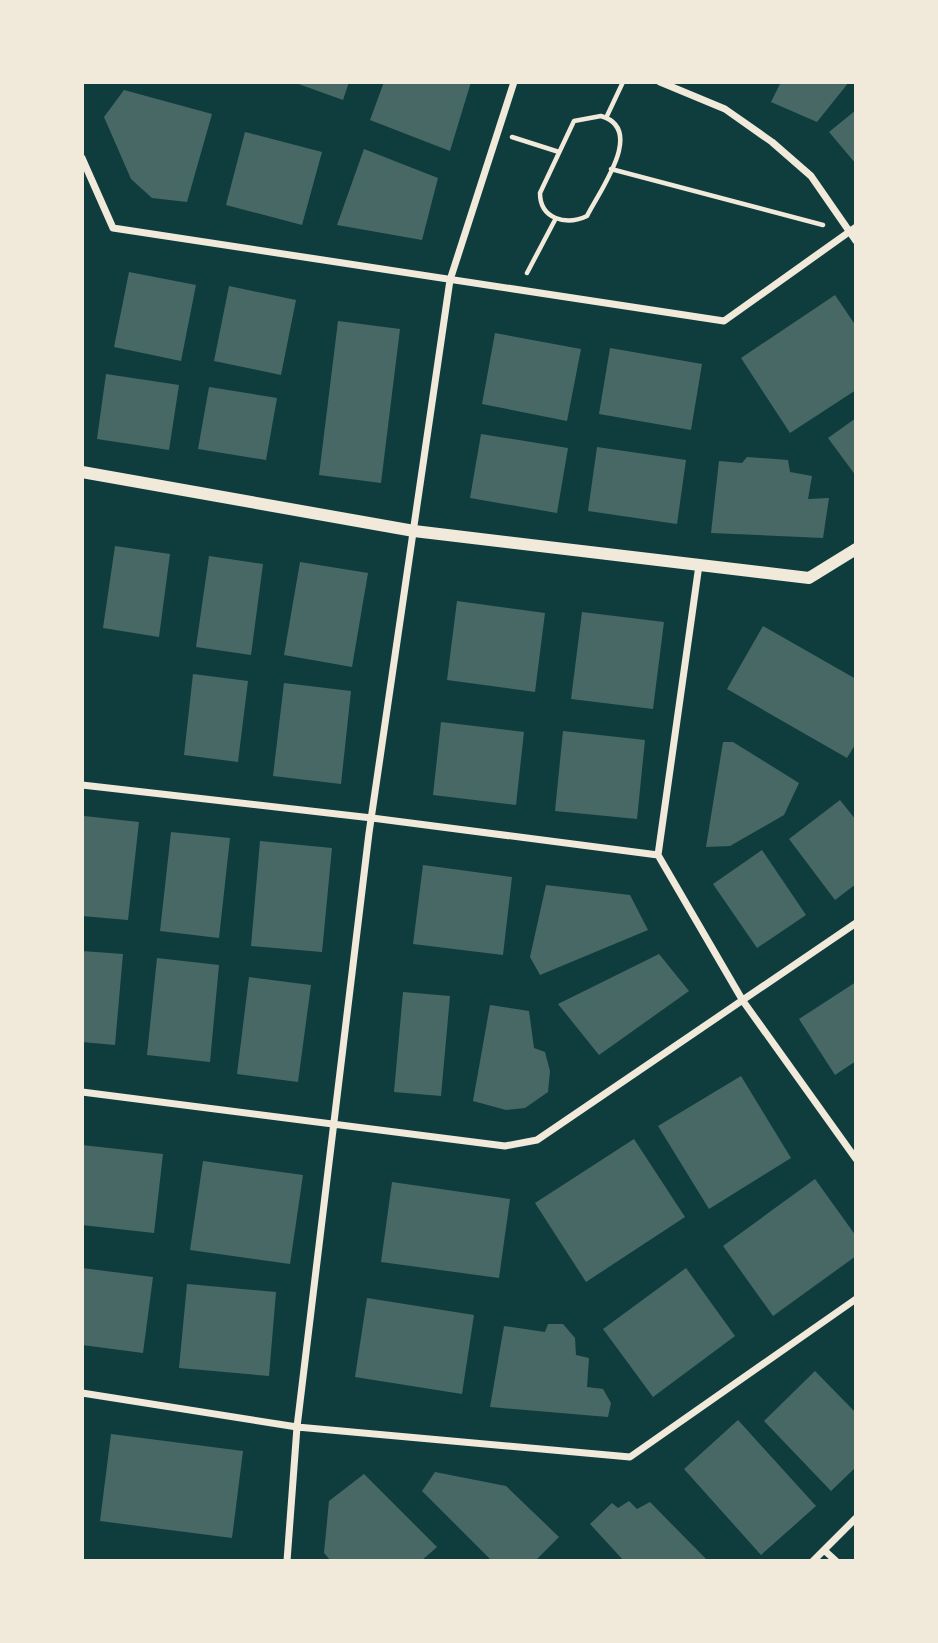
<svg xmlns="http://www.w3.org/2000/svg" width="938" height="1643" font-family="'Fira Sans Condensed',sans-serif">
  <rect width="100%" height="100%" fill="#0f3d3e"/>
  <!-- building -->
  <path fill="#486865" d="M 293,82 L 349,82 L 343,100 Z
    M 384,82 L 471,82 L 450,151 L 370,120 Z
    M 781,82 L 849,82 L 817,122 L 771,102 Z
    M 124,90 L 212,114 L 187,202 L 152,198 L 131,179 L 104,117 Z
    M 856,110 L 856,164 L 829,132 Z
    M 245,132 L 322,152 L 302,225 L 226,205 Z
    M 364,149 L 438,178 L 422,240 L 337,225 Z
    M 129,272 L 196,285 L 181,361 L 114,347 Z
    M 229,286 L 296,300 L 281,375 L 214,361 Z
    M 835,295 L 856,326 L 856,390 L 790,433 L 741,358 Z
    M 338,321 L 400,329 L 381,483 L 319,475 Z
    M 495,333 L 581,349 L 567,421 L 482,404 Z
    M 610,348 L 702,364 L 691,430 L 599,414 Z
    M 106,374 L 179,385 L 169,450 L 97,439 Z
    M 209,387 L 277,398 L 266,460 L 198,449 Z
    M 856,418 L 856,476 L 828,438 Z
    M 481,434 L 568,448 L 557,513 L 470,498 Z
    M 597,447 L 686,460 L 677,524 L 588,511 Z
    M 747,457 L 788,460 L 790,472 L 812,476 L 808,499 L 829,498 L 823,538 L 711,533 L 719,461 L 742,463 Z
    M 115,546 L 170,554 L 159,637 L 103,628 Z
    M 209,556 L 263,564 L 251,655 L 196,647 Z
    M 300,562 L 368,573 L 352,667 L 284,655 Z
    M 457,601 L 545,613 L 535,692 L 447,680 Z
    M 582,612 L 664,622 L 653,709 L 571,699 Z
    M 763,626 L 856,679 L 856,743 L 847,758 L 727,689 Z
    M 193,674 L 248,681 L 238,762 L 184,755 Z
    M 284,683 L 351,691 L 341,784 L 273,776 Z
    M 441,722 L 524,732 L 516,805 L 433,795 Z
    M 563,731 L 645,740 L 637,819 L 555,811 Z
    M 723,742 L 733,742 L 799,783 L 784,815 L 730,846 L 706,847 Z
    M 840,800 L 856,820 L 856,884 L 835,900 L 789,839 Z
    M 84,816 L 139,822 L 128,920 L 82,916 Z
    M 171,832 L 230,838 L 219,938 L 160,931 Z
    M 260,841 L 332,848 L 322,952 L 251,946 Z
    M 762,850 L 806,915 L 757,948 L 713,884 Z
    M 423,865 L 512,877 L 503,955 L 413,944 Z
    M 546,885 L 630,895 L 648,930 L 540,975 L 530,957 Z
    M 82,951 L 123,954 L 115,1045 L 82,1042 Z
    M 659,954 L 689,991 L 599,1055 L 558,1004 Z
    M 157,958 L 219,965 L 210,1062 L 147,1055 Z
    M 249,977 L 311,985 L 298,1082 L 237,1074 Z
    M 856,982 L 856,1061 L 835,1075 L 799,1019 Z
    M 403,992 L 450,996 L 441,1096 L 394,1092 Z
    M 490,1005 L 529,1011 L 534,1048 L 545,1052 L 550,1071 L 548,1092 L 525,1108 L 506,1110 L 473,1101 Z
    M 741,1076 L 791,1158 L 709,1209 L 658,1126 Z
    M 634,1139 L 685,1217 L 586,1282 L 535,1203 Z
    M 82,1145 L 163,1154 L 154,1233 L 82,1225 Z
    M 203,1161 L 303,1175 L 290,1264 L 190,1250 Z
    M 815,1179 L 856,1236 L 856,1256 L 773,1316 L 723,1246 Z
    M 392,1182 L 510,1199 L 499,1278 L 381,1262 Z
    M 82,1268 L 153,1277 L 143,1353 L 82,1345 Z
    M 686,1268 L 735,1336 L 653,1397 L 603,1329 Z
    M 187,1284 L 276,1292 L 269,1376 L 179,1368 Z
    M 367,1298 L 474,1315 L 462,1394 L 355,1377 Z
    M 548,1324 L 563,1324 L 575,1338 L 576,1355 L 589,1358 L 587,1387 L 603,1389 L 611,1403 L 608,1417 L 490,1407 L 504,1326 L 545,1332 Z
    M 815,1371 L 856,1413 L 856,1467 L 831,1491 L 764,1421 Z
    M 738,1420 L 816,1506 L 761,1555 L 684,1469 Z
    M 111,1434 L 243,1451 L 232,1538 L 100,1521 Z
    M 435,1472 L 506,1486 L 559,1537 L 535,1561 L 492,1561 L 422,1491 Z
    M 364,1474 L 437,1547 L 421,1561 L 331,1561 L 324,1553 L 329,1501 Z
    M 629,1501 L 637,1509 L 650,1502 L 708,1561 L 624,1561 L 590,1524 L 612,1503 L 618,1508 Z"/>
  <g fill="none" stroke-linecap="round" stroke-linejoin="round">
    <!-- path -->
    <path stroke="#f1e9da" stroke-width="4.5" d="M 601,116 C 646,129 600,190 587,216 C 566,226 540,219 540,193 L 574,121 Z
      M 606,118 L 623,82
      M 512,137 L 559,152
      M 611,169 L 823,225
      M 527,273 L 556,218"/>
    <!-- minor -->
    <path stroke="#f1e9da" stroke-width="7" d="M 660,82 L 725,109 L 772,142 L 811,176 L 856,241
      M 82,158 L 113,228 L 724,321 L 856,227
      M 699,565 L 658,855 L 743,1001 L 856,1159
      M 82,785 L 372,818 L 658,855
      M 82,1092 L 505,1146 L 537,1140 L 856,923
      M 82,1393 L 297,1427 L 630,1457 L 856,1299
      M 824,1550 L 836,1561
      M 287,1561 L 297,1427 L 369,833 L 450,280 L 514,82
      M 813,1561 L 856,1518"/>
    <!-- tertiary -->
    <path stroke="#f1e9da" stroke-width="12" d="M 82,472 L 414,531 L 809,578 L 856,549"/>
  </g>
  <!-- border -->
  <rect width="938" height="1643" fill="none" stroke="#f1e9da" stroke-width="168"/>
</svg>
